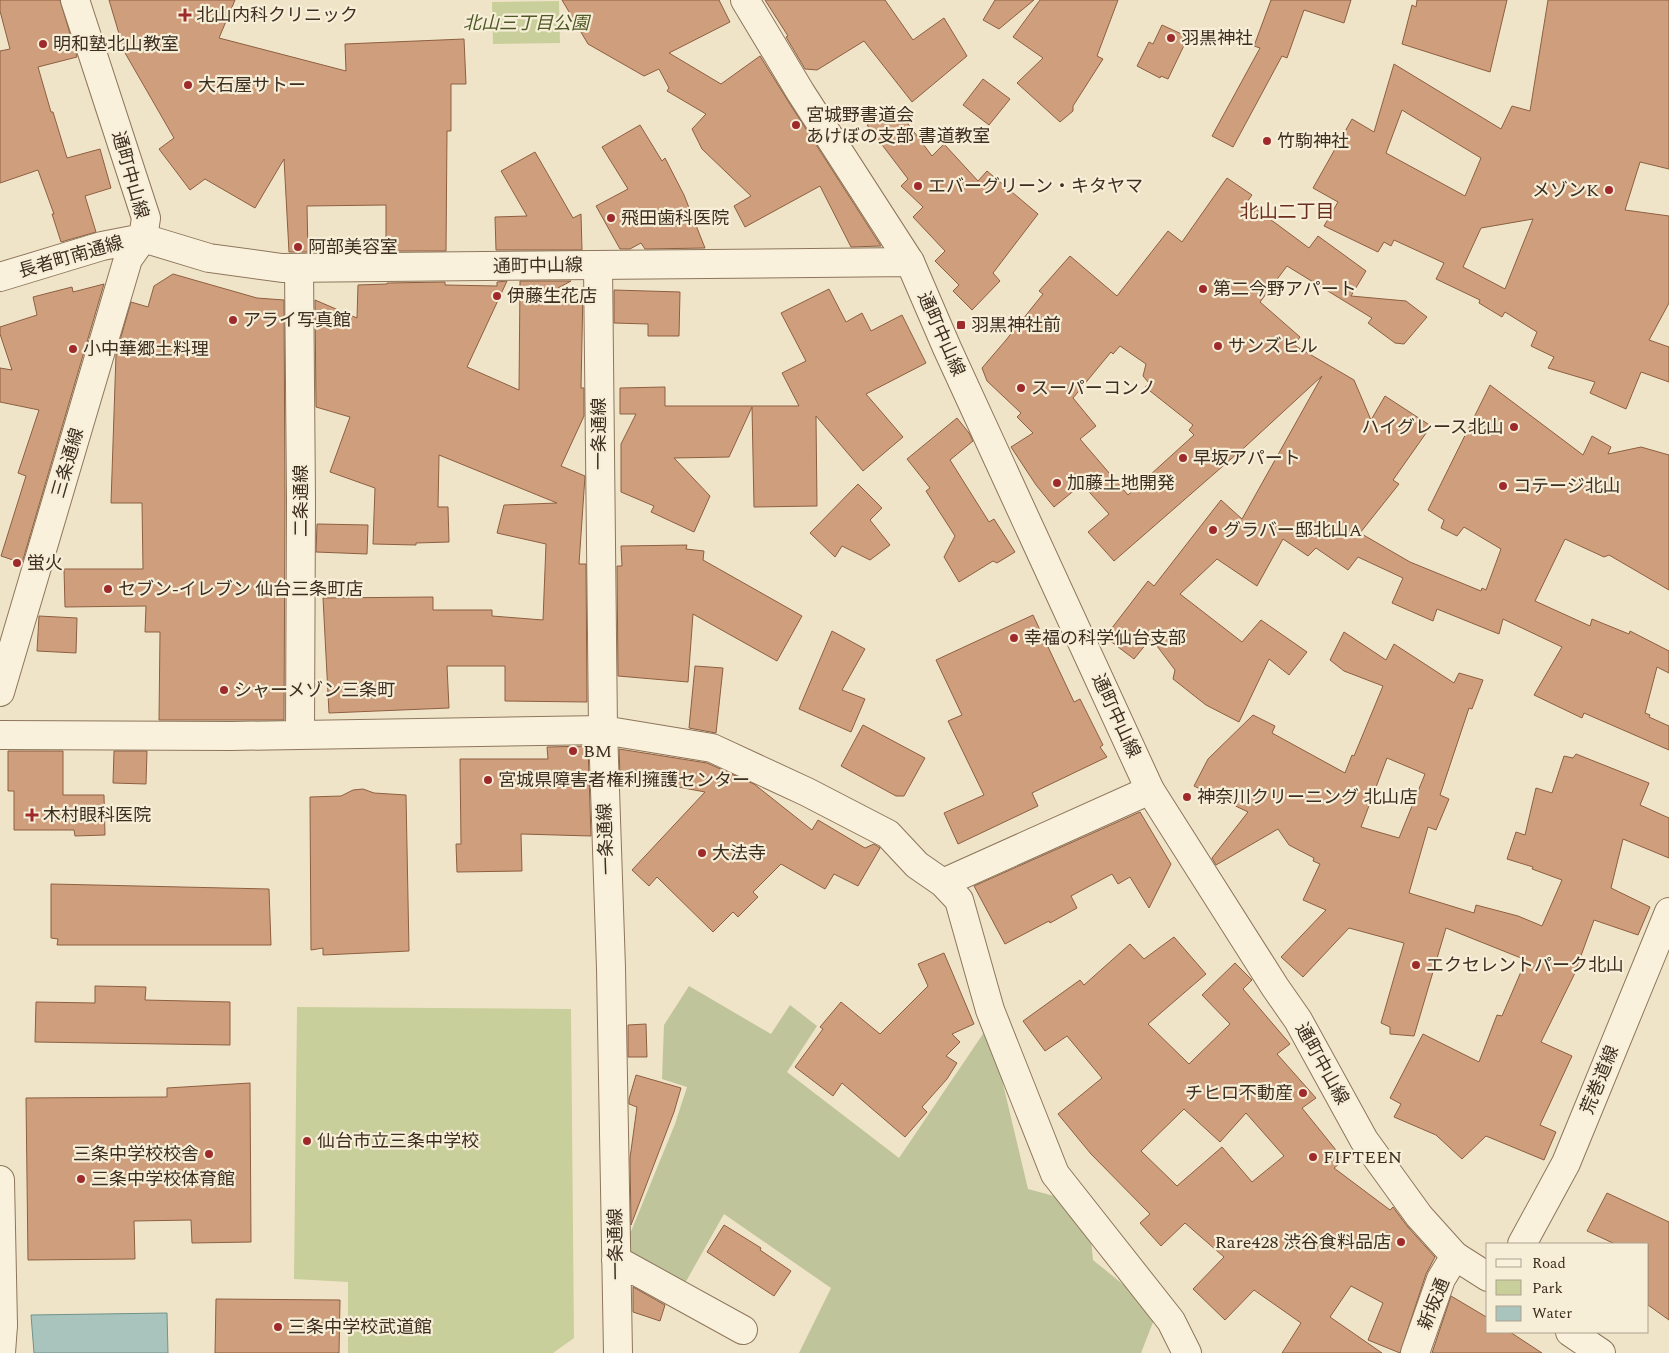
<svg xmlns="http://www.w3.org/2000/svg" width="1669" height="1353" font-family="Spectral,'Noto Sans JP',serif">
  <rect width="100%" height="100%" fill="#f0e4c8"/>
  <!-- green -->
  <path fill="#c9cf9b" d="M 559,1 L 560,43 L 493,44 L 492,2 Z
    M 297,1007 L 571,1009 L 574,1338 L 553,1353 L 348,1353 L 348,1282 L 294,1279 Z"/>
  <!-- cemetery -->
  <path fill="#bfc49a" d="M 689,986 L 771,1034 L 790,1005 L 817,1026 L 787,1072 L 899,1158 L 989,1025 L 1028,1189 L 1065,1199 L 1091,1239 L 1093,1260 L 1157,1312 L 1141,1353 L 799,1353 L 831,1288 L 724,1214 L 684,1285 L 623,1251 L 675,1124 L 687,1087 L 662,1079 L 664,1025 Z"/>
  <!-- water -->
  <path fill="#a9c4bc" stroke="#6f938a" d="M 167,1313 L 168,1353 L 34,1353 L 31,1315 Z"/>
  <!-- building -->
  <path fill="#cf9f7d" stroke="#8d5f41" fill-rule="evenodd" d="M 0,0 L 60,0 L 77,57 L 38,67 L 51,112 L 53,112 L 67,158 L 100,149 L 111,188 L 85,196 L 96,232 L 61,242 L 52,214 L 54,214 L 38,170 L 0,183 L 0,51 L 10,49 L 0,11 Z
    M 109,0 L 235,0 L 219,38 L 346,71 L 345,44 L 464,39 L 466,84 L 451,84 L 451,131 L 447,131 L 446,251 L 386,251 L 386,205 L 307,206 L 308,252 L 289,252 L 284,159 L 255,208 L 205,179 L 190,190 L 159,149 L 174,138 L 117,39 L 120,37 Z
    M 562,0 L 719,0 L 730,22 L 669,53 L 721,84 L 760,56 L 788,101 L 881,246 L 851,247 L 820,186 L 745,227 L 734,206 L 751,196 L 702,149 L 692,129 L 706,114 L 667,91 L 669,88 L 659,69 L 644,76 L 588,44 Z
    M 765,0 L 885,0 L 913,40 L 944,18 L 967,56 L 912,102 L 864,41 L 817,70 L 805,69 L 786,37 L 788,36 Z
    M 995,0 L 1034,0 L 999,29 L 983,20 Z
    M 1040,0 L 1118,0 L 1097,56 L 1103,59 L 1073,106 L 1073,111 L 1060,122 L 1017,83 L 1043,58 L 1013,37 Z
    M 1271,0 L 1351,0 L 1344,23 L 1304,10 L 1287,58 L 1282,56 L 1233,147 L 1212,136 L 1260,48 L 1254,46 Z
    M 1417,0 L 1507,0 L 1490,72 L 1402,44 L 1412,5 L 1416,7 Z
    M 1548,0 L 1669,0 L 1669,169 L 1640,162 L 1625,210 L 1669,216 L 1669,303 L 1649,340 L 1669,347 L 1669,382 L 1641,372 L 1626,409 L 1590,393 L 1595,382 L 1548,368 L 1554,357 L 1531,346 L 1537,332 L 1505,312 L 1502,317 L 1479,303 L 1480,300 L 1436,279 L 1444,263 L 1394,240 L 1391,246 L 1384,242 L 1378,252 L 1324,226 L 1338,202 L 1313,188 L 1352,119 L 1374,132 L 1394,64 L 1501,129 L 1512,106 L 1530,111 ZM 1402,110 L 1481,158 L 1465,196 L 1386,153 ZM 1533,219 L 1505,289 L 1463,267 L 1481,228 Z
    M 1162,25 L 1188,37 L 1168,79 L 1161,76 L 1160,78 L 1137,66 L 1149,42 L 1153,44 Z
    M 983,79 L 1010,99 L 989,125 L 963,105 Z
    M 894,105 L 932,156 L 944,144 L 978,181 L 987,171 L 1038,214 L 993,273 L 1000,281 L 972,310 L 953,291 L 959,285 L 935,261 L 945,251 L 913,217 L 923,207 L 901,186 L 908,179 L 867,125 Z
    M 640,125 L 662,161 L 665,158 L 684,195 L 705,248 L 645,249 L 641,243 L 630,249 L 620,249 L 596,206 L 628,189 L 602,147 Z
    M 535,152 L 573,218 L 581,214 L 582,250 L 496,250 L 495,217 L 527,216 L 501,171 Z
    M 1227,178 L 1252,195 L 1247,202 L 1309,248 L 1318,236 L 1366,271 L 1351,296 L 1406,301 L 1427,317 L 1404,344 L 1395,343 L 1368,323 L 1372,318 L 1287,266 L 1260,302 L 1300,337 L 1294,345 L 1354,380 L 1371,420 L 1385,396 L 1431,426 L 1393,480 L 1399,484 L 1360,533 L 1410,562 L 1481,591 L 1482,588 L 1486,590 L 1501,549 L 1464,527 L 1457,536 L 1441,528 L 1444,520 L 1428,510 L 1490,385 L 1583,455 L 1592,436 L 1611,447 L 1608,454 L 1641,447 L 1669,455 L 1669,590 L 1609,555 L 1604,557 L 1565,539 L 1535,601 L 1590,626 L 1592,619 L 1629,634 L 1630,631 L 1669,651 L 1669,673 L 1657,667 L 1645,713 L 1650,715 L 1649,717 L 1669,726 L 1669,750 L 1584,713 L 1582,718 L 1534,695 L 1562,647 L 1503,619 L 1499,634 L 1437,609 L 1433,621 L 1392,603 L 1403,578 L 1358,557 L 1348,570 L 1316,548 L 1308,556 L 1283,539 L 1257,586 L 1217,559 L 1180,594 L 1242,642 L 1261,620 L 1307,652 L 1289,675 L 1269,659 L 1239,722 L 1206,705 L 1173,679 L 1175,670 L 1151,638 L 1134,659 L 1105,637 L 1148,581 L 1154,586 L 1221,500 L 1242,519 L 1322,376 L 1246,446 L 1114,561 L 1088,532 L 1109,514 L 1082,484 L 1054,507 L 1036,485 L 1011,447 L 1033,433 L 1017,417 L 1021,413 L 987,381 L 982,368 L 1006,340 L 1043,294 L 1039,291 L 1070,256 L 1117,296 L 1168,231 L 1182,242 ZM 1120,346 L 1146,364 L 1143,376 L 1149,383 L 1145,387 L 1193,425 L 1189,430 L 1194,435 L 1128,495 L 1080,439 L 1096,426 L 1073,398 L 1111,352 L 1113,354 Z
    M 173,274 L 257,298 L 284,300 L 285,501 L 284,720 L 159,720 L 160,632 L 145,632 L 146,606 L 65,607 L 64,569 L 143,569 L 142,503 L 111,503 L 116,354 L 131,302 L 148,307 L 154,286 Z
    M 507,281 L 467,367 L 519,390 L 520,281 L 571,281 L 558,288 L 558,289 L 583,290 L 581,388 L 584,388 L 584,416 L 561,466 L 585,476 L 579,564 L 586,564 L 587,702 L 505,701 L 505,666 L 447,666 L 449,708 L 329,713 L 323,598 L 433,597 L 433,610 L 492,610 L 492,616 L 543,620 L 546,544 L 497,533 L 504,505 L 557,503 L 439,455 L 438,507 L 448,507 L 449,542 L 416,543 L 416,545 L 373,544 L 375,488 L 330,472 L 350,417 L 316,407 L 315,300 L 357,318 L 358,285 L 387,284 L 387,283 L 445,282 L 445,285 L 497,286 L 497,282 Z
    M 104,284 L 22,563 L 1,556 L 26,476 L 18,473 L 39,410 L 0,402 L 0,368 L 12,370 L 0,334 L 0,327 L 37,315 L 33,297 L 72,287 L 73,292 Z
    M 829,289 L 846,322 L 862,313 L 871,331 L 902,315 L 926,363 L 866,394 L 903,437 L 863,471 L 816,416 L 817,506 L 754,507 L 752,407 L 729,457 L 674,458 L 710,496 L 694,532 L 651,512 L 654,506 L 621,492 L 621,444 L 636,414 L 620,414 L 620,388 L 665,387 L 665,406 L 799,406 L 782,373 L 806,361 L 781,313 Z
    M 614,290 L 680,292 L 679,336 L 648,336 L 648,324 L 614,323 Z
    M 957,418 L 969,433 L 973,441 L 950,460 L 989,522 L 994,519 L 1015,552 L 997,563 L 993,561 L 959,582 L 944,557 L 955,536 L 926,491 L 930,488 L 907,459 Z
    M 858,484 L 882,508 L 870,520 L 890,545 L 870,560 L 842,546 L 835,557 L 810,533 Z
    M 317,524 L 368,525 L 367,554 L 316,552 Z
    M 687,545 L 686,549 L 704,551 L 703,560 L 802,616 L 777,661 L 693,614 L 688,682 L 618,676 L 617,566 L 622,566 L 621,546 Z
    M 1033,615 L 1074,702 L 1080,699 L 1103,745 L 1100,747 L 1107,757 L 1032,793 L 1038,806 L 958,844 L 944,813 L 984,795 L 948,721 L 962,715 L 936,660 Z
    M 39,616 L 77,618 L 76,653 L 37,651 Z
    M 832,631 L 865,649 L 842,690 L 865,699 L 851,732 L 799,709 Z
    M 1344,632 L 1386,660 L 1394,644 L 1454,683 L 1459,673 L 1483,680 L 1472,709 L 1469,708 L 1440,795 L 1449,799 L 1436,830 L 1428,827 L 1409,893 L 1474,913 L 1476,905 L 1518,916 L 1542,926 L 1562,880 L 1532,869 L 1533,867 L 1507,859 L 1516,832 L 1525,835 L 1536,788 L 1552,793 L 1564,756 L 1573,758 L 1576,754 L 1649,783 L 1640,805 L 1669,818 L 1669,858 L 1623,839 L 1611,888 L 1650,907 L 1638,935 L 1594,920 L 1574,975 L 1541,1042 L 1572,1056 L 1540,1125 L 1556,1132 L 1544,1160 L 1486,1136 L 1462,1159 L 1436,1135 L 1394,1117 L 1401,1104 L 1390,1098 L 1423,1034 L 1479,1062 L 1497,1015 L 1502,1016 L 1526,960 L 1446,928 L 1414,1036 L 1390,1034 L 1390,1027 L 1381,1023 L 1404,943 L 1349,928 L 1303,977 L 1281,957 L 1326,910 L 1303,900 L 1320,864 L 1313,861 L 1314,858 L 1289,845 L 1278,829 L 1216,865 L 1212,858 L 1248,812 L 1194,786 L 1208,759 L 1253,715 L 1275,726 L 1272,733 L 1345,773 L 1352,755 L 1354,756 L 1383,686 L 1344,671 L 1330,660 ZM 1387,758 L 1425,774 L 1399,838 L 1361,827 Z
    M 695,666 L 723,668 L 716,733 L 689,728 Z
    M 863,725 L 925,758 L 904,796 L 896,796 L 841,766 Z
    M 588,746 L 591,836 L 521,834 L 522,871 L 457,872 L 456,844 L 461,844 L 460,759 L 548,759 L 547,747 Z
    M 619,749 L 707,763 L 754,784 L 812,830 L 818,820 L 865,848 L 874,844 L 880,848 L 858,886 L 834,874 L 825,889 L 781,864 L 753,892 L 758,897 L 738,917 L 733,912 L 713,932 L 657,877 L 649,886 L 632,870 L 705,792 L 620,776 Z
    M 8,751 L 63,751 L 63,795 L 104,795 L 105,835 L 75,836 L 74,830 L 14,830 L 14,791 L 8,791 Z
    M 114,751 L 147,751 L 146,784 L 113,783 Z
    M 363,789 L 374,793 L 406,795 L 409,951 L 323,955 L 323,948 L 311,950 L 310,797 L 341,796 L 353,790 Z
    M 1140,812 L 1171,864 L 1149,908 L 1130,877 L 1118,884 L 1112,874 L 1071,896 L 1077,908 L 1050,923 L 1049,921 L 1005,944 L 974,886 Z
    M 51,884 L 269,889 L 271,945 L 57,945 L 58,939 L 51,938 Z
    M 1174,937 L 1206,974 L 1148,1024 L 1189,1064 L 1230,1024 L 1202,995 L 1235,963 L 1252,980 L 1243,989 L 1290,1044 L 1277,1054 L 1316,1098 L 1302,1108 L 1344,1160 L 1334,1168 L 1390,1210 L 1393,1207 L 1407,1226 L 1435,1257 L 1426,1274 L 1400,1353 L 1368,1340 L 1383,1303 L 1351,1286 L 1330,1317 L 1382,1353 L 1282,1353 L 1301,1323 L 1254,1290 L 1225,1320 L 1193,1289 L 1224,1257 L 1185,1223 L 1161,1246 L 1140,1223 L 1150,1214 L 1091,1154 L 1058,1114 L 1102,1078 L 1067,1036 L 1045,1051 L 1023,1021 L 1080,980 L 1084,985 L 1130,944 L 1144,959 ZM 1184,1109 L 1220,1142 L 1246,1113 L 1284,1156 L 1252,1182 L 1222,1147 L 1177,1186 L 1141,1151 Z
    M 944,953 L 974,1024 L 952,1034 L 960,1042 L 946,1056 L 957,1063 L 947,1079 L 922,1107 L 927,1112 L 905,1137 L 842,1083 L 833,1096 L 795,1067 L 823,1029 L 820,1027 L 841,1002 L 880,1034 L 928,986 L 918,964 Z
    M 95,986 L 146,987 L 145,1000 L 230,1002 L 230,1045 L 35,1042 L 36,1002 L 95,1003 Z
    M 646,1024 L 647,1057 L 628,1057 L 628,1025 Z
    M 636,1075 L 681,1088 L 674,1112 L 631,1225 L 630,1158 L 637,1107 L 629,1104 L 629,1099 Z
    M 250,1083 L 251,1242 L 192,1243 L 191,1220 L 134,1221 L 135,1259 L 28,1260 L 26,1098 L 167,1097 L 167,1088 Z
    M 1607,1193 L 1669,1222 L 1669,1320 L 1648,1305 L 1648,1244 L 1615,1244 L 1587,1231 Z
    M 724,1225 L 761,1248 L 760,1250 L 791,1271 L 774,1296 L 707,1252 Z
    M 633,1287 L 665,1305 L 660,1321 L 633,1312 Z
    M 1451,1296 L 1488,1318 L 1488,1332 L 1510,1332 L 1542,1353 L 1432,1353 Z
    M 216,1299 L 340,1300 L 339,1353 L 215,1353 Z"/>
  <g fill="none" stroke-linecap="round" stroke-linejoin="round">
    <!-- minor casing -->
    <g stroke="#8d765c" stroke-width="30">
      <path id="minor" d="M 745,0 L 801,93 L 910,262
        M 598,265 L 603,730 L 611,968 L 618,1353
        M 299,268 L 301,501 L 300,734
        M 0,277 L 102,246 L 143,238
        M 0,692 L 128,259 L 143,238 L 146,218 L 75,0
        M 0,735 L 231,736 L 603,730 L 712,748 L 807,792 L 888,834 L 917,865 L 943,883 L 959,900 L 990,1010 L 1055,1174 L 1171,1321 L 1187,1353
        M 943,883 L 1150,790
        M 0,1180 L 3,1325
        M 616,1260 L 743,1330
        M 1415,1353 L 1441,1279 L 1455,1256"/>
    </g>
    <!-- tertiary casing -->
    <g stroke="#8d765c" stroke-width="30">
      <path id="tertiary" d="M 143,238 L 209,258 L 282,268 L 910,262 L 947,348 L 1150,790 L 1275,987 L 1298,1020 L 1364,1140 L 1419,1216 L 1455,1256 L 1488,1277
        M 1522,1244 L 1566,1163 L 1669,912
        M 1570,1332 L 1601,1353
        M 1,1353 L 3,1325"/>
    </g>
    <!-- minor -->
    <use href="#minor" stroke="#faf1dc" stroke-width="28"/>
    <!-- tertiary -->
    <use href="#tertiary" stroke="#faf1dc" stroke-width="28"/>
  </g>
  <!-- markers -->
  <g fill="#9e2a2b" stroke="#f7eed8" stroke-width="2">
    <path d="M182.5 7.5h5v5h5v5h-5v5h-5v-5h-5v-5h5z"/>
    <circle cx="1171" cy="38" r="5"/>
    <circle cx="43" cy="44" r="5"/>
    <circle cx="188" cy="85" r="5"/>
    <circle cx="796" cy="125" r="5"/>
    <circle cx="1267" cy="141" r="5"/>
    <circle cx="918" cy="186" r="5"/>
    <circle cx="1609" cy="190" r="5"/>
    <circle cx="611" cy="218" r="5"/>
    <circle cx="298" cy="247" r="5"/>
    <circle cx="1203" cy="289" r="5"/>
    <circle cx="497" cy="296" r="5"/>
    <circle cx="233" cy="320" r="5"/>
    <rect x="956" y="320" width="10" height="10" rx="2.5"/>
    <circle cx="1218" cy="346" r="5"/>
    <circle cx="73" cy="349" r="5"/>
    <circle cx="1021" cy="388" r="5"/>
    <circle cx="1514" cy="427" r="5"/>
    <circle cx="1183" cy="458" r="5"/>
    <circle cx="1057" cy="483" r="5"/>
    <circle cx="1503" cy="486" r="5"/>
    <circle cx="1213" cy="530" r="5"/>
    <circle cx="17" cy="563" r="5"/>
    <circle cx="108" cy="589" r="5"/>
    <circle cx="1014" cy="638" r="5"/>
    <circle cx="224" cy="690" r="5"/>
    <circle cx="573" cy="751" r="5"/>
    <circle cx="488" cy="780" r="5"/>
    <circle cx="1187" cy="797" r="5"/>
    <path d="M29.5 807.5h5v5h5v5h-5v5h-5v-5h-5v-5h5z"/>
    <circle cx="702" cy="853" r="5"/>
    <circle cx="1416" cy="965" r="5"/>
    <circle cx="1303" cy="1093" r="5"/>
    <circle cx="307" cy="1141" r="5"/>
    <circle cx="209" cy="1154" r="5"/>
    <circle cx="1313" cy="1157" r="5"/>
    <circle cx="81" cy="1179" r="5"/>
    <circle cx="1401" cy="1242" r="5"/>
    <circle cx="278" cy="1327" r="5"/>
  </g>
  <g text-anchor="middle" dominant-baseline="central" stroke-width="4.5" stroke-linejoin="round" paint-order="stroke">
    <!-- poi labels -->
    <g font-size="18" fill="#3d2e20" stroke="#f7eed8" text-anchor="start">
      <text x="196" y="15">北山内科クリニック</text>
      <text x="1181" y="38">羽黒神社</text>
      <text x="53" y="44">明和塾北山教室</text>
      <text x="198" y="85">大石屋サトー</text>
      <text x="806" y="115">宮城野書道会<tspan x="806" dy="21">あけぼの支部 書道教室</tspan></text>
      <text x="1277" y="141">竹駒神社</text>
      <text x="928" y="186">エバーグリーン・キタヤマ</text>
      <text x="1599" y="190" text-anchor="end">メゾンK</text>
      <text x="621" y="218">飛田歯科医院</text>
      <text x="308" y="247">阿部美容室</text>
      <text x="1213" y="289">第二今野アパート</text>
      <text x="507" y="296">伊藤生花店</text>
      <text x="243" y="320">アライ写真館</text>
      <text x="971" y="325">羽黒神社前</text>
      <text x="1228" y="346">サンズヒル</text>
      <text x="83" y="349">小中華郷土料理</text>
      <text x="1031" y="388">スーパーコンノ</text>
      <text x="1504" y="427" text-anchor="end">ハイグレース北山</text>
      <text x="1193" y="458">早坂アパート</text>
      <text x="1067" y="483">加藤土地開発</text>
      <text x="1513" y="486">コテージ北山</text>
      <text x="1223" y="530">グラバー邸北山A</text>
      <text x="27" y="563">蛍火</text>
      <text x="118" y="589">セブン-イレブン 仙台三条町店</text>
      <text x="1024" y="638">幸福の科学仙台支部</text>
      <text x="234" y="690">シャーメゾン三条町</text>
      <text x="583" y="751">BM</text>
      <text x="498" y="780">宮城県障害者権利擁護センター</text>
      <text x="1197" y="797">神奈川クリーニング 北山店</text>
      <text x="43" y="815">木村眼科医院</text>
      <text x="712" y="853">大法寺</text>
      <text x="1426" y="965">エクセレントパーク北山</text>
      <text x="1293" y="1093" text-anchor="end">チヒロ不動産</text>
      <text x="317" y="1141">仙台市立三条中学校</text>
      <text x="199" y="1154" text-anchor="end">三条中学校校舎</text>
      <text x="1323" y="1157">FIFTEEN</text>
      <text x="91" y="1179">三条中学校体育館</text>
      <text x="1391" y="1242" text-anchor="end">Rare428 渋谷食料品店</text>
      <text x="288" y="1327">三条中学校武道館</text>
    </g>
    <!-- park labels -->
    <g font-size="18" font-style="italic" fill="#4d5a26" stroke="#f7eed8">
      <text x="526" y="23">北山三丁目公園</text>
    </g>
    <!-- street labels -->
    <g font-size="18" fill="#3d2e20" stroke="#f7eed8">
      <text transform="translate(130 175) rotate(74)">通町中山線</text>
      <text transform="translate(71 257) rotate(-16)">長者町南通線</text>
      <text transform="translate(538 266) rotate(-1)">通町中山線</text>
      <text transform="translate(941 334) rotate(66)">通町中山線</text>
      <text transform="translate(599 434) rotate(-90)">一条通線</text>
      <text transform="translate(68 463) rotate(-74)">三条通線</text>
      <text transform="translate(301 501) rotate(-90)">二条通線</text>
      <text transform="translate(1116 716) rotate(65)">通町中山線</text>
      <text transform="translate(606 839) rotate(-92)">一条通線</text>
      <text transform="translate(1322 1064) rotate(61)">通町中山線</text>
      <text transform="translate(1600 1080) rotate(-68)">荒巻道線</text>
      <text transform="translate(616 1244) rotate(-91)">一条通線</text>
      <text transform="translate(1434 1304) rotate(-68)">新坂通</text>
    </g>
    <!-- neighbourhood labels -->
    <g font-size="19" fill="#6b2e1e" stroke="#f7eed8">
      <text x="1287" y="212">北山二丁目</text>
    </g>
  </g>
  <!-- legend -->
  <rect x="1486" y="1243" width="162" height="90" fill="#f7eed8" stroke="#ada18e"/>
  <rect x="1496" y="1259" width="25" height="8" fill="#faf1dc" stroke="#ada18e"/>
  <text x="1532" y="1268" font-size="15" fill="#3d2e20">Road</text>
  <rect x="1496" y="1280" width="25" height="15" fill="#c9cf9b" stroke="#ada18e"/>
  <text x="1532" y="1293" font-size="15" fill="#3d2e20">Park</text>
  <rect x="1496" y="1306" width="25" height="15" fill="#a9c4bc" stroke="#ada18e"/>
  <text x="1532" y="1318" font-size="15" fill="#3d2e20">Water</text>
</svg>
